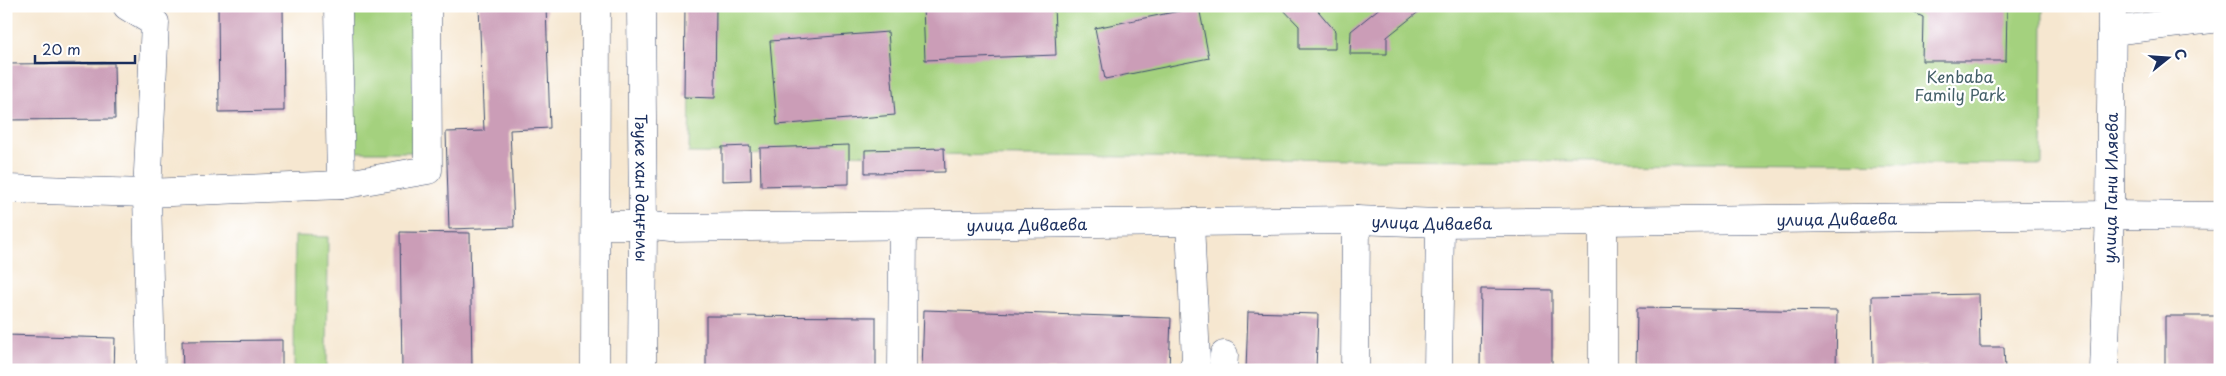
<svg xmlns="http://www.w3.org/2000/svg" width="2226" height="376" font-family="'Playpen Sans',sans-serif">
  <rect width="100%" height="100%" fill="#fff"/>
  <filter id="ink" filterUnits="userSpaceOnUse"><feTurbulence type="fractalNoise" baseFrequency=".02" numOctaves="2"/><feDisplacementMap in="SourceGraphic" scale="10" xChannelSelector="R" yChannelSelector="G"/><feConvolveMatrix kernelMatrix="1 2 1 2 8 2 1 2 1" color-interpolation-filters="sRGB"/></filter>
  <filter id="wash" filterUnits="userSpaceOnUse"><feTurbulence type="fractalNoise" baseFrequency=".0096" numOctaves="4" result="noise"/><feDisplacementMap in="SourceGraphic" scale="20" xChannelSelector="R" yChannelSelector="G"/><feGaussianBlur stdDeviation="1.12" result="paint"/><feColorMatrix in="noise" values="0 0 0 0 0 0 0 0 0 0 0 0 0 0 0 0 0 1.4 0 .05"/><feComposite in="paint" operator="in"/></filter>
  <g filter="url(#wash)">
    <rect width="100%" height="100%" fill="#f6e7d0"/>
    <!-- green -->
    <path fill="#a4d17e" stroke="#60806e" d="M 352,6 L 413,6 L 415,152 L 354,152 Z
      M 691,6 L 2043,6 L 2042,165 L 689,153 Z
      M 295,236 L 328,237 L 327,370 L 294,370 Z"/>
    <g id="blocks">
      <!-- building -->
      <path fill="#cb9db7" d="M 218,6 L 283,6 L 284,111 L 219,112 Z
        M 479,6 L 546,6 L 550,128 L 510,130 L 514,227 L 449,229 L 446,132 L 484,131 Z
        M 685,6 L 716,6 L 715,98 L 684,97 Z
        M 923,6 L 1054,6 L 1056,55 L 925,60 Z
        M 1280,6 L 1314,6 L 1335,31 L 1335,49 L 1299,49 L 1299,26 Z
        M 1382,6 L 1426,6 L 1387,37 L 1387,54 L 1350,54 L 1351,31 Z
        M 1900,6 L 2007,6 L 2006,61 L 1922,61 L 1923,17 Z
        M 1199,7 L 1209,58 L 1105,79 L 1095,28 Z
        M 888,32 L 895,115 L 777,125 L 770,41 Z
        M 114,63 L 115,119 L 6,120 L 6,64 Z
        M 849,145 L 849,184 L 761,186 L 760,148 Z
        M 750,146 L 751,180 L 722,181 L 722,147 Z
        M 944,148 L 945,172 L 865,173 L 865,150 Z
        M 400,232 L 470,233 L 472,370 L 402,370 Z
        M 1481,289 L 1552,290 L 1552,370 L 1480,370 Z
        M 1979,294 L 1980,347 L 2004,347 L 2005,370 L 1926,370 L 1926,366 L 1873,367 L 1872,296 Z
        M 1637,308 L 1837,311 L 1836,370 L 1636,370 Z
        M 924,310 L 1171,318 L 1169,370 L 922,370 Z
        M 1248,312 L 1318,314 L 1316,370 L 1246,370 Z
        M 706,316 L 876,317 L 876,370 L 706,370 Z
        M 2165,316 L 2220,316 L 2220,370 L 2165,370 Z
        M 6,335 L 115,338 L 114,370 L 6,370 Z
        M 282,340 L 282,370 L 183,370 L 182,341 Z"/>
    </g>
  </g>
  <g filter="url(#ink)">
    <use href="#blocks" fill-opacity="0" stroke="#3c4b6f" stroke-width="1"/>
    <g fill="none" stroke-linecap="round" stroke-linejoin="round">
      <!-- minor casing -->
      <g stroke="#3c4b6f" stroke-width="29">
        <g id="minor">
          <path d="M 127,6 L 155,23 L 147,193 L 151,370"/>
          <path d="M 338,6 L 341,185"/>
          <path d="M 2112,31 L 2220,18"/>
          <path d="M 6,189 L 147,193 L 341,185 L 428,170 L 427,6"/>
          <path d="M 1603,220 L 1603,370"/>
          <path d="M 1190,222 L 1196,361 L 1192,370"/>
          <path id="s1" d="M 596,225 L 643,225 L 671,228 L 1356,220 L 1440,223 L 2110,215 L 2220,216"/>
          <path d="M 902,370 L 903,225"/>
          <path d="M 1223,370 L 1224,355"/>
          <path d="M 1355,370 L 1356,220"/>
          <path d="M 1438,370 L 1440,223"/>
          <path id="s2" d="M 2104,370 L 2110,215 L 2112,6"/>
        </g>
      </g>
      <!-- major casing -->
      <g stroke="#3c4b6f" stroke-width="29">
        <g id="major">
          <path id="s3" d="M 641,6 L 643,225 L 642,370"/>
          <path d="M 595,370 L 596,6"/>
        </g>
      </g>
      <!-- minor -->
      <use href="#minor" stroke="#fff" stroke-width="28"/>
      <!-- major -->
      <use href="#major" stroke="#fff" stroke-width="28"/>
    </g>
  </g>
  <g text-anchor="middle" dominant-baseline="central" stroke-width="4.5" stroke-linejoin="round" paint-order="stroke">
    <!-- park labels -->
    <g font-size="16" fill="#446068" stroke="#fff">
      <text x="1960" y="76">Kenbaba<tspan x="1960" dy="18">Family Park</tspan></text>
    </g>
    <!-- street labels -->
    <g font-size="16" fill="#1b2f5e" stroke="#fff">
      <text stroke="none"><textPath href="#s3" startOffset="182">Тәуке хан даңғылы</textPath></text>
      <text stroke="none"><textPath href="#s2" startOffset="182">улица Гани Иляева</textPath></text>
      <text stroke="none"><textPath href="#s1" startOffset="1241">улица Диваева</textPath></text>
      <text stroke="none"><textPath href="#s1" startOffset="836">улица Диваева</textPath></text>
      <text stroke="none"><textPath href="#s1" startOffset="431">улица Диваева</textPath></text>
    </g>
  </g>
  <!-- margin -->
  <rect width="2226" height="376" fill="none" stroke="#fff" stroke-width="25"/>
  <!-- north arrow -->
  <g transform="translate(2168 58) rotate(73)" stroke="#ffffff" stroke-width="4" paint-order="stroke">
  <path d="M0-4L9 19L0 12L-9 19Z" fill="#1b2f5e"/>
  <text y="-8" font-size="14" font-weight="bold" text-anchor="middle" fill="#1b2f5e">С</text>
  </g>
  <!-- scale -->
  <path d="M35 55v8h100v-8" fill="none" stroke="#1b2f5e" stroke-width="2.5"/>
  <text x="42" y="55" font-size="15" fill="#1b2f5e" stroke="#ffffff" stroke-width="4" paint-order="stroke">20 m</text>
</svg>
